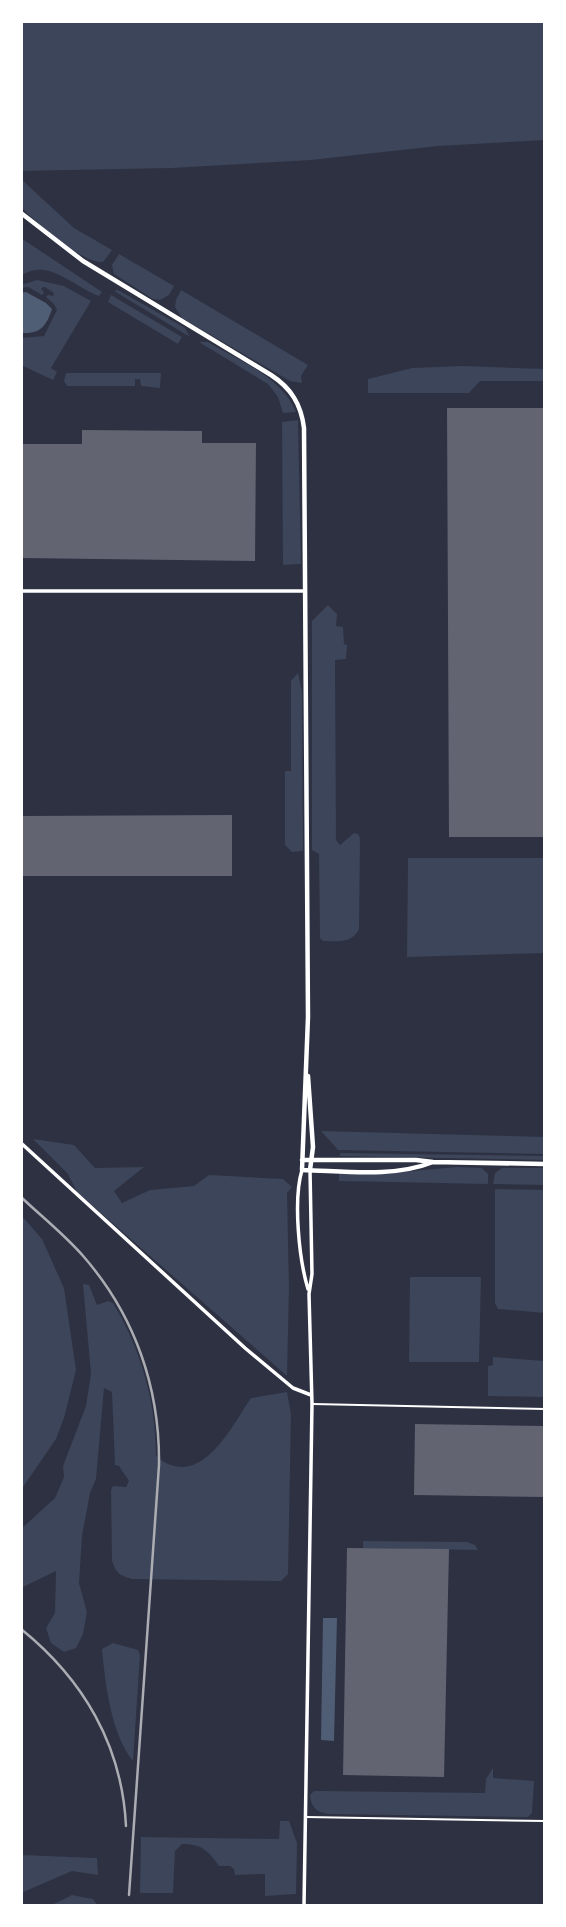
<svg xmlns="http://www.w3.org/2000/svg" width="566" height="1927" font-family="Overpass,sans-serif">
  <rect width="100%" height="100%" fill="#2d3142"/>
  <!-- green -->
  <path fill="#3c4559" d="M 21,21 L 545,21 L 545,140 L 438,146 L 311,160 L 172,168 L 21,171 Z
    M 21,179 L 74,228 L 112,250 L 103,262 C 82,264 36,222 21,207 Z
    M 21,238 L 102,292 L 99,296 C 80,290 58,268 37,270 C 32,270 26,273 21,275 Z
    M 119,254 L 174,286 L 169,295 L 160,300 L 153,299 L 114,274 L 112,265 Z
    M 37,280 L 64,286 L 91,301 L 51,368 L 57,372 L 53,380 L 21,365 L 21,338 L 44,336 L 57,310 L 54,304 L 46,297 L 48,295 L 53,296 L 54,293 L 45,287 L 41,288 L 44,293 L 42,295 L 28,287 L 21,288 L 21,285 Z
    M 118,290 L 185,328 L 190,337 L 114,291 Z
    M 181,290 L 308,365 L 301,376 L 302,383 L 290,381 L 182,318 L 175,307 L 176,300 Z
    M 111,295 L 182,337 L 178,344 L 108,302 Z
    M 199,342 L 208,342 C 238,360 282,377 296,412 L 283,413 L 278,397 L 268,384 Z
    M 463,366 L 545,369 L 545,381 L 480,381 L 469,393 L 368,393 L 368,379 L 412,368 Z
    M 66,373 L 161,373 L 160,388 L 141,386 L 140,379 L 135,379 L 135,386 L 67,386 L 64,381 Z
    M 298,420 L 301,564 L 283,565 L 282,422 Z
    M 328,605 L 337,614 L 336,626 L 343,627 L 344,644 L 347,645 L 346,659 L 335,660 L 336,840 L 340,845 L 354,833 L 358,834 L 360,838 L 359,929 C 352,944 337,941 323,941 L 320,938 L 319,854 L 312,850 L 312,621 Z
    M 298,673 L 302,691 L 303,851 L 292,852 L 285,845 L 285,771 L 291,771 L 291,681 Z
    M 408,858 L 545,858 L 545,953 L 407,957 Z
    M 321,1131 L 545,1137 L 545,1154 L 338,1150 Z
    M 33,1139 L 74,1145 L 95,1168 L 144,1167 L 114,1191 L 122,1203 L 150,1190 L 194,1186 L 209,1175 L 283,1179 L 292,1187 L 287,1193 L 289,1288 L 287,1376 L 77,1192 L 68,1174 Z
    M 341,1153 L 545,1156 L 545,1160 L 339,1156 Z
    M 457,1167 L 482,1168 L 488,1174 L 488,1184 L 339,1181 L 339,1173 L 378,1174 Z
    M 502,1168 L 545,1168 L 545,1185 L 493,1184 L 495,1173 Z
    M 495,1189 L 545,1190 L 545,1313 L 498,1309 L 495,1303 Z
    M 21,1215 L 42,1239 L 64,1288 L 76,1370 L 64,1418 L 56,1439 L 21,1490 Z
    M 410,1277 L 481,1277 L 479,1362 L 409,1362 Z
    M 83,1284 L 89,1285 L 97,1305 L 108,1301 L 113,1303 C 141,1349 156,1402 156,1456 C 200,1493 231,1427 251,1398 L 287,1392 L 291,1414 L 288,1574 L 281,1581 L 132,1579 C 120,1576 116,1573 112,1561 L 111,1490 L 113,1486 L 126,1487 L 129,1481 L 119,1466 L 115,1465 L 112,1392 L 104,1388 L 96,1479 L 90,1493 L 82,1536 L 79,1583 L 87,1612 L 83,1634 L 76,1648 L 64,1652 L 51,1643 L 46,1628 L 55,1613 L 56,1571 L 21,1588 L 21,1529 L 55,1498 L 64,1477 L 63,1466 L 86,1406 L 91,1374 Z
    M 493,1357 L 545,1361 L 545,1397 L 488,1396 L 488,1366 L 493,1365 Z
    M 363,1541 L 467,1542 L 475,1545 L 478,1550 L 363,1548 Z
    M 113,1643 L 138,1650 L 140,1655 L 133,1761 C 111,1734 105,1683 102,1649 Z
    M 493,1768 L 493,1778 L 534,1781 L 532,1813 L 528,1817 L 328,1814 C 316,1812 311,1807 310,1795 L 314,1791 L 322,1791 L 485,1793 L 486,1779 Z
    M 280,1821 L 289,1821 L 297,1843 L 296,1894 L 265,1896 L 265,1874 L 235,1875 L 234,1869 L 230,1866 L 219,1866 C 208,1850 201,1844 182,1844 L 175,1851 L 173,1893 L 140,1893 L 141,1837 L 279,1839 Z
    M 21,1855 L 97,1858 L 98,1875 L 72,1871 L 21,1893 Z
    M 72,1895 L 93,1899 L 98,1906 L 50,1906 Z"/>
  <!-- water -->
  <path fill="#4f5d75" d="M 26,292 L 46,303 L 52,309 C 46,327 40,334 21,333 L 21,293 Z
    M 323,1618 L 337,1618 L 334,1741 L 321,1740 Z"/>
  <!-- building -->
  <path fill="#626471" d="M 447,408 L 545,408 L 545,837 L 449,837 Z
    M 82,430 L 202,431 L 202,443 L 256,443 L 255,561 L 21,558 L 21,444 L 82,444 Z
    M 232,815 L 232,876 L 21,876 L 21,816 Z
    M 415,1424 L 545,1426 L 545,1497 L 414,1495 Z
    M 347,1548 L 449,1549 L 444,1777 L 343,1775 Z"/>
  <g fill="none" stroke-linecap="round" stroke-linejoin="round">
    <!-- service -->
    <path stroke="#fff" stroke-width="2" d="M 313,1404 L 545,1409
      M 306,1817 L 545,1821"/>
    <!-- minor -->
    <path stroke="#fff" stroke-width="3.5" d="M 21,591 L 305,591
      M 21,1143 L 245,1348 L 293,1388 L 311,1395
      M 302,1170 C 293,1200 299,1259 308,1289
      M 304,1906 L 312,1404 L 309,1294 L 312,1274 L 310,1170"/>
    <!-- tertiary -->
    <path stroke="#fff" stroke-width="4.5" d="M 21,213 L 83,261 L 271,375 C 291,388 301,404 304,428 L 308,1017 L 302,1170 C 344,1171 393,1178 433,1162
      M 308,1076 L 313,1147 L 310,1170
      M 302,1160 L 416,1160 L 433,1162 L 545,1164"/>
    <!-- rail -->
    <path stroke="#abadb3" stroke-width="2.5" d="M 21,1197 C 42,1217 65,1235 84,1257 C 135,1316 160,1388 159,1465 L 129,1895
      M 21,1629 C 83,1679 122,1745 126,1826"/>
  </g>
  <!-- border -->
  <rect width="566" height="1927" fill="none" stroke="#ffffff" stroke-width="46"/>
</svg>
